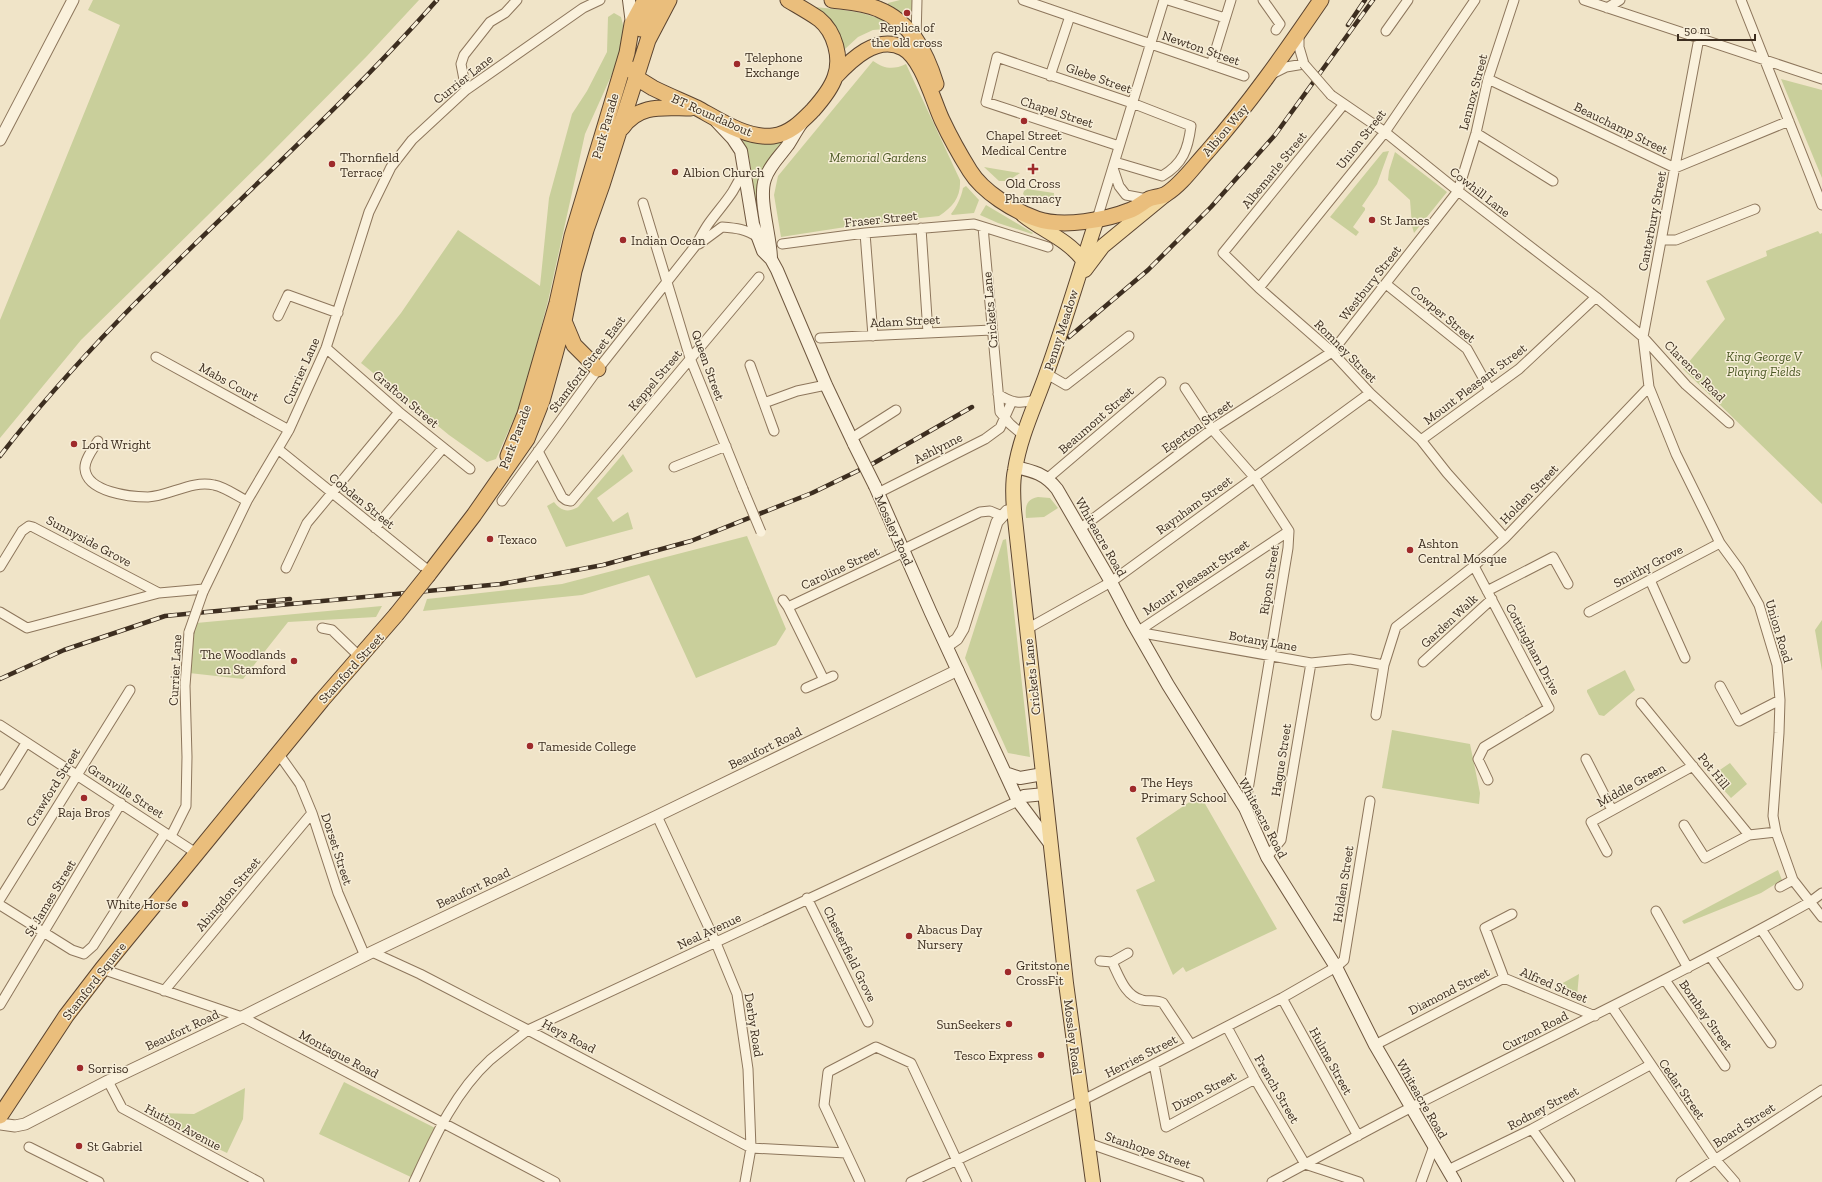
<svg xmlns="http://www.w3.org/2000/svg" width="1822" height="1182" font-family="'Zilla Slab',serif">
  <rect width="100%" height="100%" fill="#f0e4c8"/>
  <!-- green -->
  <path fill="#c9cf9b" d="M 93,0 L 419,0 L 367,56 L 264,160 L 81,340 L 0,438 L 0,320 L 120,25 L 88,10 Z
    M 900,0 L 913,0 L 914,11 L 912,12 L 907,9 L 901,14 L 888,7 L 888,3 Z
    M 814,7 C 843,10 872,11 897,28 L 873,30 L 858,37 L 845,49 L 840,38 Z
    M 614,13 L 621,17 L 624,29 L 617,63 L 585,134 L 548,301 L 522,400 L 496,459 L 487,462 L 449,435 L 361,363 L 401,313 L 458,230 L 540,286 L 549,198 L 572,114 L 587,91 L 607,52 L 608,17 Z
    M 873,61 C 885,69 893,70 906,64 L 960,180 C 961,197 953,207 939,216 L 865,224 L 781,237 L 774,195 L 778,176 Z
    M 1781,79 L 1822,90 L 1822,178 Z
    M 746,138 L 780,139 L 782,143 C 764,164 757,174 758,202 L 756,203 L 749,157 L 743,141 Z
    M 1389,151 L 1377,184 L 1362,206 L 1365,208 L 1365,210 L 1353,227 L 1359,232 L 1356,236 L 1330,217 L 1383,152 Z
    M 1395,152 L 1447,192 L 1414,233 L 1412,226 L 1410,200 L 1388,180 L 1389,171 Z
    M 984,167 L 1020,173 L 1008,181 L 999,181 Z
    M 966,186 L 979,200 L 974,213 L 952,215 L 951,214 C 957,206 961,198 963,188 Z
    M 1027,189 L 1054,193 L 1053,204 L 1025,196 L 1023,194 L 1024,191 Z
    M 986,205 L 1033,233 L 1032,234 L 998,223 L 980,215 Z
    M 1818,231 L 1820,234 L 1822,233 L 1822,504 L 1683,369 L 1725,319 L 1706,281 L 1767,256 L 1766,251 Z
    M 623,454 L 633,471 L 597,498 L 613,522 L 628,512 L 633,529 L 566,547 L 547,506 L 554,502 C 561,511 568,513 578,507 Z
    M 1038,497 L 1050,498 L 1058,508 L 1044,517 L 1026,518 C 1025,507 1026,499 1038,497 Z
    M 747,536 L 786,629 L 776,645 L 696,678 L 649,575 L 582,595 L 423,611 L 427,599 L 562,584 Z
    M 1006,539 L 1030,757 L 1008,753 L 965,658 L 1003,540 Z
    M 382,606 L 376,617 L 288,622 L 243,679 L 189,673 L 191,643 L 196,623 Z
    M 1822,620 L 1822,671 L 1815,630 Z
    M 1625,670 L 1635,690 L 1604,716 L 1599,715 L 1587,692 L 1587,690 Z
    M 1392,730 L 1470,744 L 1480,793 L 1479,804 L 1382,788 Z
    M 1730,763 L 1747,784 L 1731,798 L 1711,776 Z
    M 1200,795 L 1277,929 L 1186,972 L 1183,967 L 1173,975 L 1136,890 L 1155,881 L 1136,838 Z
    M 1778,870 L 1782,880 L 1761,893 L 1684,924 L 1682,921 Z
    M 1579,974 L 1577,997 L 1552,989 Z
    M 344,1082 L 437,1129 L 413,1178 L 319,1134 Z
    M 245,1088 L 243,1119 L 227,1153 L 156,1119 L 158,1113 L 194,1114 Z"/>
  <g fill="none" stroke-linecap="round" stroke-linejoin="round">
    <!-- minor casing -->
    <g stroke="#8d765c" stroke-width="11">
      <path id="minor" d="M 1023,0 L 1244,76
        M 1168,0 L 1225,18
        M 1263,0 L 1280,24 L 1276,30
        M 1584,0 L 1822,79
        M 1741,0 L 1822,205
        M 1607,8 L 1620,0
        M 1386,31 L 1408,0
        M 1699,38 L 1643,337 L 1649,387 L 1676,454 L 1720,543 L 1739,569 L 1759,605 L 1777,665 L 1780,700 L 1779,733 L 1773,816 L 1776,832 L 1793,880 L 1822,917
        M 916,39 L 917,0
        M 1211,65 L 1231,0
        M 1272,74 L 1286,67 L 1304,64 L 1299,47 L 1299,34
        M 1050,76 L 1070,16
        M 1488,79 L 1675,168 L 1789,121
        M 466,90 L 461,64 L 464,55 L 490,22 L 505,13 L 517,0
        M 1331,95 L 1385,132 L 1458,191 L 1596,297 L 1643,337 L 1686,385 L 1729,423
        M 1344,104 L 1223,253 L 1259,288 L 1332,352 L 1370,393 L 1421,440 L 1447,473 L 1505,538
        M 1476,133 L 1553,181
        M 1115,162 L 1162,176 C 1183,164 1188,149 1191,126 L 1132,103 L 997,57 L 986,102 L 1119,146
        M 1113,168 L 1119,186 L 1126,195 L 1147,199
        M 643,203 L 690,358 L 743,489
        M 1097,219 L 1164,0
        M 983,227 L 1000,412 L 1010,424 L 1024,436
        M 921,228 L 928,333
        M 865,233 L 873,336
        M 1661,240 L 1676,240 L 1755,209
        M 699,244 L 722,227 C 735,228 747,229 757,237
        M 782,244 L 865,233 L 974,224 L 1048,247
        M 1386,284 L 1467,349 L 1490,390
        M 1259,288 L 1385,132 L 1475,0
        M 278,316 L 288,295 L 338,313
        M 820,338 L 992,330
        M 326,348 L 399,412 L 470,469
        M 156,357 L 289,430
        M 750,365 L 774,431
        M 1047,374 L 1066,385 L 1129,336
        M 1185,388 L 1212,429 L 1254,477 L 1289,531 L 1288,548 L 1245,808
        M 998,394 C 1011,403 1020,404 1035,400
        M 764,403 L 797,391 L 826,385
        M 852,438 L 896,410
        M 1421,440 L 1519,369 L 1596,297
        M 98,441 C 93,449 84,460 85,469 C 87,492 130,497 148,497 C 170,496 191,480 214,485 C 225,487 237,496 247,501
        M 278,449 L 430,572
        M 538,451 L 562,497 L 566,500 L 571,501 L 759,277
        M 674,467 L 726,446
        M 1048,478 L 1161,382
        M 878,493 L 985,439 L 1000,428 L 1012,401
        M 502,501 L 598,369 L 696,245 C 700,238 704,230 709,223 C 722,205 736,192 743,170
        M 375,528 L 443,448
        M 1081,528 L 1212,429 L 1332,352 L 1458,191 L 1476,133 L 1488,79 L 1514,0
        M 902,550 L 980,512 L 990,511 L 1002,516
        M 1474,566 L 1549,708 L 1484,747 L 1478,759 L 1488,780
        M 0,567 L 22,531 L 29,526 L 33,527 L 159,593
        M 286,568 L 307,523 L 399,412
        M 1650,580 L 1685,658
        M 1487,591 L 1553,557 L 1568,584
        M 203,592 L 247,501 L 289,430 L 326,348 L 369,212 L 391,167 L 412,140 L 466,90 L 583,8 L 600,0
        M 783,600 L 788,607 L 824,680
        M 788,607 L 904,552
        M 0,612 L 27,628 L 159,593 L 204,589
        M 1589,612 L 1720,543
        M 322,628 L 332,630 L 361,658
        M 1027,629 L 1111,582 L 1370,393
        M 1137,632 L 1311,663 L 1350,659 L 1384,665
        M 1137,632 L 1289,531
        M 1423,662 L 1492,599
        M 1720,686 L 1739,721 L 1780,700
        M 806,688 L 833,676
        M 1641,703 L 1749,835 L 1776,832
        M 1376,715 L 1384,665 L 1396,627 L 1474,566 L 1505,538 L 1649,387
        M 0,725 L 196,853
        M 278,753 L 300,784 L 312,813 L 338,893 L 365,956
        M 1586,759 L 1612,810
        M 0,785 L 26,743
        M 657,816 L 716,943 L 737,994 L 748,1069 L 751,1148 L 745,1182
        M 1684,825 L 1705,858 L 1749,835
        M 171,836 L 186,806 L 187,757 L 185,686 L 189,632
        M 1607,852 L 1591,822 L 1693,766
        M 1267,857 L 1281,840 L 1311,663
        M 1780,887 L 1793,880
        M 807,898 L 868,1022
        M 0,899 L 130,690
        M 0,905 L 72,950 L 84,954 L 93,946 L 165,833
        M 1656,911 L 1688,968
        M 1761,929 L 1798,985
        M 372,952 L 420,974 L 528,1030 L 751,1148 L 846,1153
        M 1128,953 L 1112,962 C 1119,976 1125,996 1142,1000 C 1149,1002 1156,999 1163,1003 L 1191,1045
        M 1710,956 L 1771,1043
        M 1100,961 L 1112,962
        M 102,969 L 242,1017 L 555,1182
        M 1504,978 L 1595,1016
        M 1665,980 L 1725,1066
        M 164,991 L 312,813
        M 1282,998 L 1358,1136
        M 0,1005 L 121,803
        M 1612,1007 L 1715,1159 L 1735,1182
        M 1227,1027 L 1255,1079 L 1305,1164 L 1359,1182
        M 1375,1045 L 1504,978 L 1485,928 L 1512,914
        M 1154,1064 L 1166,1127 L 1255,1079
        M 108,1081 L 122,1108 L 259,1182
        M 1532,1129 L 1570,1182
        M 1088,1143 L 1199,1182
        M 29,1147 L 99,1182
        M 1448,1170 L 1532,1129 L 1650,1065
        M 414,1182 C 434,1139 454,1093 490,1060 C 502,1050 515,1040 528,1030 L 1018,801
        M 860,1182 L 824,1105 L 828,1072 L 876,1047 L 911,1063 L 967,1182
        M 911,1182 L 1081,1101 L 1154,1064 L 1282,998 L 1336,967 L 1344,960 L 1370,801
        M 1272,1182 C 1319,1157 1365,1131 1412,1107 C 1545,1039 1679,975 1810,902 L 1822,893
        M 1421,1182 L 1434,1146
        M 1681,1182 L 1822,1090"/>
    </g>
    <!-- tertiary casing -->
    <g stroke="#8d765c" stroke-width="13">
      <path id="tertiary" d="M 0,140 L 73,0
        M 947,646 L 957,639 L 963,629 L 997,522 L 1007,511 L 1014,510
        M 0,1124 L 15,1126 L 25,1124 L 108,1081 L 242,1017 L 372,952 L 657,816 L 958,670"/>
    </g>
    <!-- secondary casing -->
    <g stroke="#6f573f" stroke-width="14">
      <path id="secondary" d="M 629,0 L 632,24
        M 717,122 L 733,139 L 741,151 L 753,224 L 763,251 L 771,259 L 777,270 L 826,385 L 854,444
        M 771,259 C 771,237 758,199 765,179 C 769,166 780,156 788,145 C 792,139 796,131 801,124
        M 1015,467 C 1034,471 1045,474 1057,489 L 1111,582 L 1132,622 L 1168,685 L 1245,808 L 1267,857 L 1336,967 L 1375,1045 L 1455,1182
        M 875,486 L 931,613 L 1018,801 L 1051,845
        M 1005,773 L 1020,778 L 1043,774
        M 1018,801 L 1024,796 L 1045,794"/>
    </g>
    <!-- primary casing -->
    <g stroke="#5b4430" stroke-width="16">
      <path id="primary" d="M 1023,215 C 1043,231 1067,239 1083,260
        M 1085,270 L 1103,246 L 1165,195
        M 1093,1182 L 1066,983 L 1014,510 C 1013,497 1012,483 1015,470 C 1020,436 1036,404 1047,372 C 1065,322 1080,270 1097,219"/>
    </g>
    <!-- trunk casing -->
    <g stroke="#5b4430" stroke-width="17">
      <path id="trunk" d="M 832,0 C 847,2 864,3 878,9 C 911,22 926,52 936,84
        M 641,29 L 657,0
        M 631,69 L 640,80 L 653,88 C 667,95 682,101 697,108 C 719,120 747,139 773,136 C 790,134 802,121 813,110 C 821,101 831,89 835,77 C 842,58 835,32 819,19 C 809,12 798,6 788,0
        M 835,77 C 851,60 877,34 903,48 C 922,58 933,101 942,120 C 950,137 960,155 970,171 C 983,192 1014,211 1037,219 C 1063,228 1106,220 1131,210 C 1138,207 1143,202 1149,199 C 1154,197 1161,197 1166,194 C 1182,184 1194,166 1207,152 C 1250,103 1284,54 1321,0
        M 622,128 C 639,103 664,108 691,108
        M 564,321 L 574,345 L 598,369
        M 508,456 L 525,414 L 557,303 L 572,236 L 627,53 L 632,24 L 645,0
        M 428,575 L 474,515 L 527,439 L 542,401 L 554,358 L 564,321 L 574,271 L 586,230 L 602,185 L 648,40 L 669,0
        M 0,1116 L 66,1016 L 102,969 L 322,700 L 396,615"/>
    </g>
    <!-- minor -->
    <use href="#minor" stroke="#faf1dc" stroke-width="9"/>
    <!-- tertiary -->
    <use href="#tertiary" stroke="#faf1dc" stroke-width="11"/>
    <!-- secondary -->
    <use href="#secondary" stroke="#faf1dc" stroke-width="12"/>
    <!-- primary -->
    <use href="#primary" stroke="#f3d9a0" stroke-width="14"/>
    <!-- trunk -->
    <use href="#trunk" stroke="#eabe7c" stroke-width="15"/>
    <!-- rail casing -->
    <g stroke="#3d2e20" stroke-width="4.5">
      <path id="rail" d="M 1348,25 L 1365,0
        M 1069,337 L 1148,270 L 1211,207 L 1275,135 L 1373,0
        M 0,456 C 130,288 298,158 437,0
        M 258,602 L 290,599
        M 0,679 L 64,650 L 165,616 L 501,584 L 603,565 L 691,541 L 812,493 L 874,463 L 972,407"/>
    </g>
    <!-- rail -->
    <use href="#rail" stroke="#f7eed8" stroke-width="3" stroke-dasharray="9" stroke-linecap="butt"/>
    <!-- minor-bridge casing -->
    <g stroke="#8d765c" stroke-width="11" stroke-linecap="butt">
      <path id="minor-bridge" d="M 1304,64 L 1331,95
        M 743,489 L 761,532
        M 189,632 L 203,592"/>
    </g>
    <!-- secondary-bridge casing -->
    <g stroke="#6f573f" stroke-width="14" stroke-linecap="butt">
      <path id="secondary-bridge" d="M 854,444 L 875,486"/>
    </g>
    <!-- trunk-bridge casing -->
    <g stroke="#5b4430" stroke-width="17" stroke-linecap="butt">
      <path id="trunk-bridge" d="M 396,615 L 428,575"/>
    </g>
    <!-- minor-bridge -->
    <use href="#minor-bridge" stroke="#faf1dc" stroke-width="9"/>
    <!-- secondary-bridge -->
    <use href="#secondary-bridge" stroke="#faf1dc" stroke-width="12"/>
    <!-- trunk-bridge -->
    <use href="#trunk-bridge" stroke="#eabe7c" stroke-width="15"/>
  </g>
  <!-- markers -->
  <g fill="#9e2a2b" stroke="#f7eed8" stroke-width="1.5">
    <circle cx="907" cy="13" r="4"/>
    <circle cx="737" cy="64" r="4"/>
    <circle cx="1024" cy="121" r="4"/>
    <circle cx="332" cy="164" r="4"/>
    <path d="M1031 163h4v4h4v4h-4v4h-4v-4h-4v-4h4z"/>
    <circle cx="675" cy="172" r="4"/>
    <circle cx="1372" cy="220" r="4"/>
    <circle cx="623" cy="240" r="4"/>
    <circle cx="74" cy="444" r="4"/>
    <circle cx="490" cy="539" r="4"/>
    <circle cx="1410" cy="550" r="4"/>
    <circle cx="294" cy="661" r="4"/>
    <circle cx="530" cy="746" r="4"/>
    <circle cx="1133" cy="789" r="4"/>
    <circle cx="84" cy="798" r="4"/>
    <circle cx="185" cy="904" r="4"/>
    <circle cx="909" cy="936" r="4"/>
    <circle cx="1008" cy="972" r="4"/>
    <circle cx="1009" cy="1024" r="4"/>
    <circle cx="1041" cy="1055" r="4"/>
    <circle cx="80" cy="1068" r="4"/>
    <circle cx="79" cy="1146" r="4"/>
  </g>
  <g text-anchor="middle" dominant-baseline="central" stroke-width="3" stroke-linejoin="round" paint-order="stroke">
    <!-- poi labels -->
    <g font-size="13" fill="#3d2e20" stroke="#f7eed8" text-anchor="start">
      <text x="907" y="27" text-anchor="middle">Replica of<tspan x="907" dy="15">the old cross</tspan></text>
      <text x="745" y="57">Telephone<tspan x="745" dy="15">Exchange</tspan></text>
      <text x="1024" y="135" text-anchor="middle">Chapel Street<tspan x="1024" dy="15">Medical Centre</tspan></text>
      <text x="340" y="157">Thornfield<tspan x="340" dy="15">Terrace</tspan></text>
      <text x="683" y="172">Albion Church</text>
      <text x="1033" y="183" text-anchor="middle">Old Cross<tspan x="1033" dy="15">Pharmacy</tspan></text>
      <text x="1380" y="220">St James</text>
      <text x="631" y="240">Indian Ocean</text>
      <text x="82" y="444">Lord Wright</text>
      <text x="498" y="539">Texaco</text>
      <text x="1418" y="543">Ashton<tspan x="1418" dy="15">Central Mosque</tspan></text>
      <text x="286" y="654" text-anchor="end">The Woodlands<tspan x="286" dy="15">on Stamford</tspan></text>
      <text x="538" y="746">Tameside College</text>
      <text x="1141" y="782">The Heys<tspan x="1141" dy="15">Primary School</tspan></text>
      <text x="84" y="812" text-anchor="middle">Raja Bros</text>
      <text x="177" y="904" text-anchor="end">White Horse</text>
      <text x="917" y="929">Abacus Day<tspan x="917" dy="15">Nursery</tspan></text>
      <text x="1016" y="965">Gritstone<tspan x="1016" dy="15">CrossFit</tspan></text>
      <text x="1001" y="1024" text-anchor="end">SunSeekers</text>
      <text x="1033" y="1055" text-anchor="end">Tesco Express</text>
      <text x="88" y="1068">Sorriso</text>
      <text x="87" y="1146">St Gabriel</text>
    </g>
    <!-- street labels -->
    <g font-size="13" fill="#3d2e20" stroke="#f7eed8">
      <text transform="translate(1201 48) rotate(19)">Newton Street</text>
      <text transform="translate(1099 78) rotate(19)">Glebe Street</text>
      <text transform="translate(463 79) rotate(-38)">Currier Lane</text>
      <text transform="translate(1473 92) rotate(-75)">Lennox Street</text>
      <text transform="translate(1057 112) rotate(18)">Chapel Street</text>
      <text transform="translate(712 115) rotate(24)">BT Roundabout</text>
      <text transform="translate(605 126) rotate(-74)">Park Parade</text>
      <text transform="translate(1621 128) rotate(26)">Beauchamp Street</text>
      <text transform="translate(1225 130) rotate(-50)">Albion Way</text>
      <text transform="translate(1361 139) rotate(-52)">Union Street</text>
      <text transform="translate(1274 170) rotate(-51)">Albemarle Street</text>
      <text transform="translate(1480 192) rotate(38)">Cowhill Lane</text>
      <text transform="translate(881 219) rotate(-6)">Fraser Street</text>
      <text transform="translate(1652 221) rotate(-79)">Canterbury Street</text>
      <text transform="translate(1370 283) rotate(-52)">Westbury Street</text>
      <text transform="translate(990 310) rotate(-95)">Crickets Lane</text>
      <text transform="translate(1443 314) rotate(40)">Cowper Street</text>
      <text transform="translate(905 321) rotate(-3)">Adam Street</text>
      <text transform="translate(1061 330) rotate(-72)">Penny Meadow</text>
      <text transform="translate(1346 351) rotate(45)">Romney Street</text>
      <text transform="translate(587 364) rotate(-53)">Stamford Street East</text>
      <text transform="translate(708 365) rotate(70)">Queen Street</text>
      <text transform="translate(301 371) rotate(-66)">Currier Lane</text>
      <text transform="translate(1695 371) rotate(45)">Clarence Road</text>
      <text transform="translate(655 380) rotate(-50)">Keppel Street</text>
      <text transform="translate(229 382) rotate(29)">Mabs Court</text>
      <text transform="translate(1475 384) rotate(-37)">Mount Pleasant Street</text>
      <text transform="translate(406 399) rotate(40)">Grafton Street</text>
      <text transform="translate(1096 420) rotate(-41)">Beaumont Street</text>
      <text transform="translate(1197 426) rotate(-35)">Egerton Street</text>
      <text transform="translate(515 437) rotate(-69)">Park Parade</text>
      <text transform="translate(938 448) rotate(-27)">Ashlynne</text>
      <text transform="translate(1529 494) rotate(-46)">Holden Street</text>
      <text transform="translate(362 501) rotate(39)">Cobden Street</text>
      <text transform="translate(1194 505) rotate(-36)">Raynham Street</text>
      <text transform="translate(894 530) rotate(66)">Mossley Road</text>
      <text transform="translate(1101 537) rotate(60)">Whiteacre Road</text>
      <text transform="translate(89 541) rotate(28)">Sunnyside Grove</text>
      <text transform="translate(1648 566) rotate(-28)">Smithy Grove</text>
      <text transform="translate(840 568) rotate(-25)">Caroline Street</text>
      <text transform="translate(1196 577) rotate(-34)">Mount Pleasant Street</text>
      <text transform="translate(1269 580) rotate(-81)">Ripon Street</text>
      <text transform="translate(1449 621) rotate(-43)">Garden Walk</text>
      <text transform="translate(1779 631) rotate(73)">Union Road</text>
      <text transform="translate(1263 641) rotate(10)">Botany Lane</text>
      <text transform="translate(1533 649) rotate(62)">Cottingham Drive</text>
      <text transform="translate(351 668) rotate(-48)">Stamford Street</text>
      <text transform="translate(175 670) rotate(-87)">Currier Lane</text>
      <text transform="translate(1032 677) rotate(-96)">Crickets Lane</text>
      <text transform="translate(765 748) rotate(-26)">Beaufort Road</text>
      <text transform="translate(1281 760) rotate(-81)">Hague Street</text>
      <text transform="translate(1714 771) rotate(51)">Pot Hill</text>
      <text transform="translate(1631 785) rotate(-29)">Middle Green</text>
      <text transform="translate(53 787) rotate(-58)">Crawford Street</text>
      <text transform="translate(126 791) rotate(33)">Granville Street</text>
      <text transform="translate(1263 818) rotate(62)">Whiteacre Road</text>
      <text transform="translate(337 849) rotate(72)">Dorset Street</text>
      <text transform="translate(1343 884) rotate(-81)">Holden Street</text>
      <text transform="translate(473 888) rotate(-25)">Beaufort Road</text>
      <text transform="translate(228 894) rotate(-50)">Abingdon Street</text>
      <text transform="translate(50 898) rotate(-59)">St James Street</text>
      <text transform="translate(709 931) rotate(-25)">Neal Avenue</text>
      <text transform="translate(850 954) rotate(64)">Chesterfield Grove</text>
      <text transform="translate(94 981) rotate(-52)">Stamford Square</text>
      <text transform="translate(1554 985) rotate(23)">Alfred Street</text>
      <text transform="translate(1449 991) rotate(-27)">Diamond Street</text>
      <text transform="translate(1706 1015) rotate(55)">Bombay Street</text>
      <text transform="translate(754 1025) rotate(81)">Derby Road</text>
      <text transform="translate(182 1030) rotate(-25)">Beaufort Road</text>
      <text transform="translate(1535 1031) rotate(-27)">Curzon Road</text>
      <text transform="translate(569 1036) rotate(28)">Heys Road</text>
      <text transform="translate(1073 1037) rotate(83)">Mossley Road</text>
      <text transform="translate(339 1054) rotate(28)">Montague Road</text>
      <text transform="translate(1141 1056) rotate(-27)">Herries Street</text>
      <text transform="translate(1331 1061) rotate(61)">Hulme Street</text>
      <text transform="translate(1277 1089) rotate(60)">French Street</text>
      <text transform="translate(1682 1089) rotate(55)">Cedar Street</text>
      <text transform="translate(1204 1091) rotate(-28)">Dixon Street</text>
      <text transform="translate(1422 1099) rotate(60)">Whiteacre Road</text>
      <text transform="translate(1543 1108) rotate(-28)">Rodney Street</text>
      <text transform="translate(1744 1125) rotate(-33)">Board Street</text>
      <text transform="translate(183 1127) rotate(28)">Hutton Avenue</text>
      <text transform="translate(1148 1150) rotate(19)">Stanhope Street</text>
    </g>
    <!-- park labels -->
    <g font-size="13" font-style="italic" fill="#4d5a26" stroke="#f7eed8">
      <text x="878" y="157">Memorial Gardens</text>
      <text x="1764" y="356">King George V<tspan x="1764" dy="15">Playing Fields</tspan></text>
    </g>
  </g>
  <!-- scale -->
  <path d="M1678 34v6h77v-6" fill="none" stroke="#3d2e20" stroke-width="2"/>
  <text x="1684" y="34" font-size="12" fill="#3d2e20" stroke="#f7eed8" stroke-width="3" paint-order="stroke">50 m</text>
</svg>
